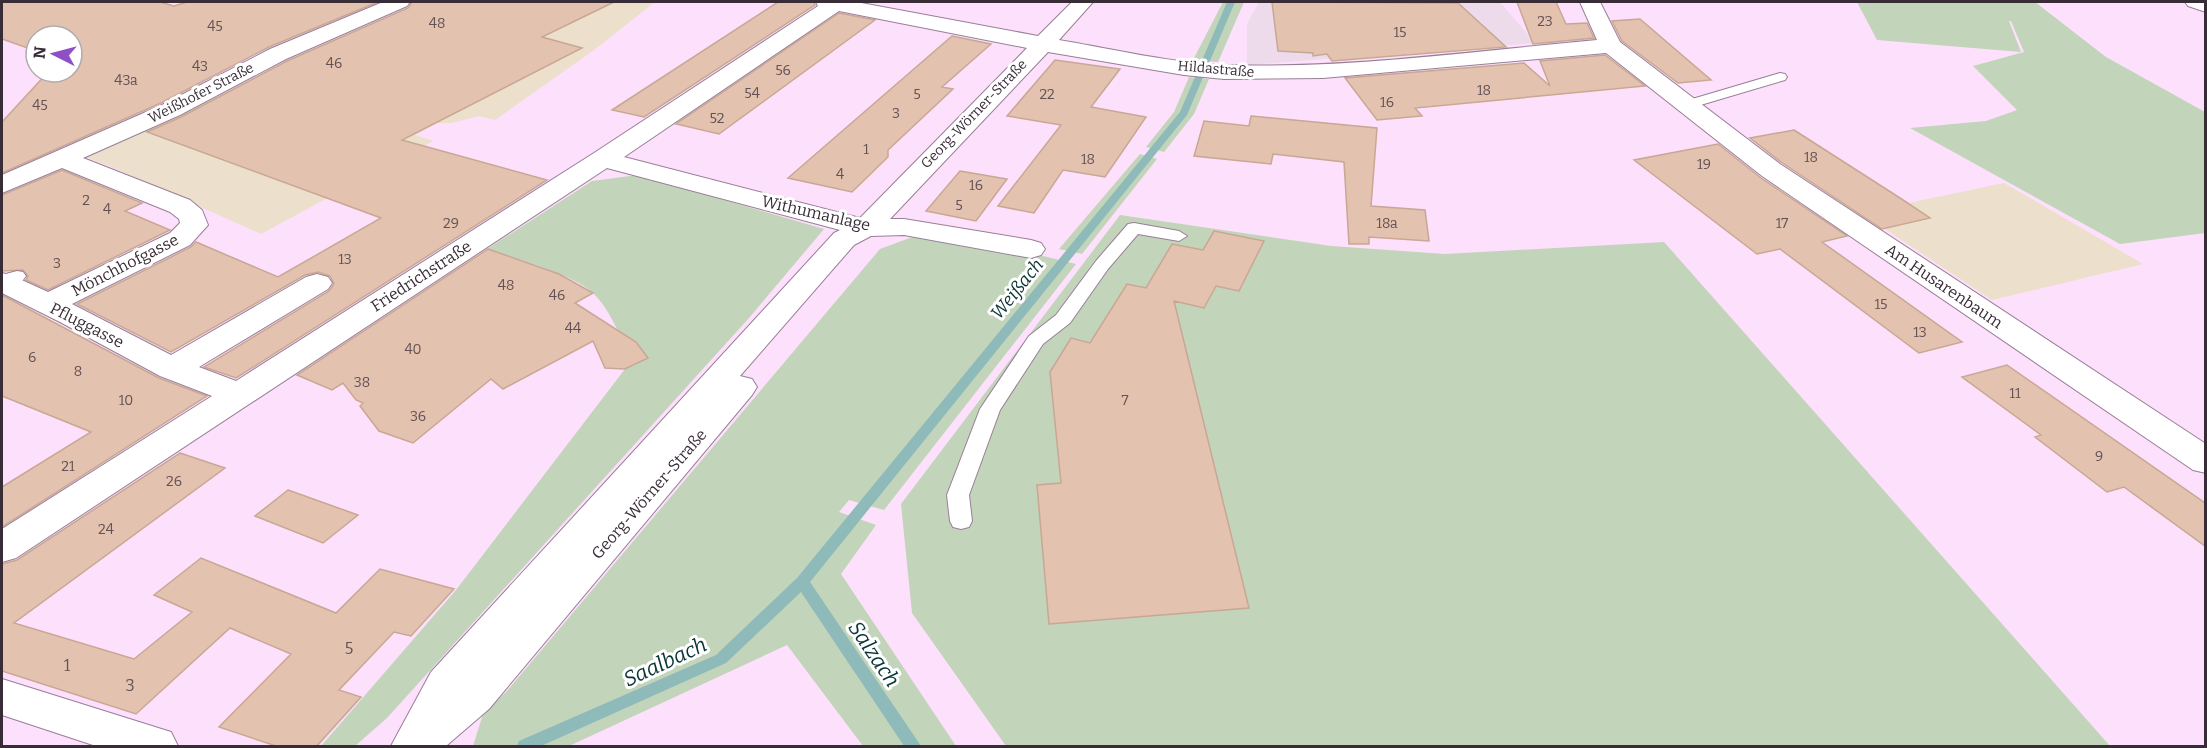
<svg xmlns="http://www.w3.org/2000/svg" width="2207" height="748" font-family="Bitter,serif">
  <rect width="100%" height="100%" fill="#fde0fb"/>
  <!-- industrial -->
  <path fill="#eddaea" d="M 1259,2 L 1500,2 L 1535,43 L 1247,65 L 1247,24 Z"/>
  <!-- education -->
  <path fill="#ecdfcb" d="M 446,2 L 655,2 L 594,50 L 495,120 L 479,116 L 452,123 L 437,123 L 415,135 L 433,141 L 261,234 L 119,170 L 83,156 L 286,67 Z
    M 2004,183 L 2143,264 L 1992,300 L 1861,213 Z"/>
  <!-- green -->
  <path fill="#c2d4ba" d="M 1223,2 L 1244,2 L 1218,62 L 1193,60 Z
    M 1857,2 L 2035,2 L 2106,57 L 2205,112 L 2205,233 L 2120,244 L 1910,128 L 1986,121 L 2017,110 L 1973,66 L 2024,52 L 2011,21 L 2009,21 L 2021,52 L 1877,40 Z
    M 1189,77 L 1209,79 L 1194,114 L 1164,152 L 1146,147 L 1174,112 Z
    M 1140,154 L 1157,159 L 1082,254 L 1059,249 Z
    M 638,175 L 824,229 L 749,318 L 387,718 L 355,746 L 321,746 L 456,590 L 625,369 L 637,364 L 643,358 L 641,349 L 624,345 C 617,328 607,307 594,294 C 576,275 513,258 487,249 L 592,181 Z
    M 1120,215 L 1331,246 L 1445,254 L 1664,242 L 2110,746 L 1006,746 L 912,613 L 901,504 Z
    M 915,236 L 1043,256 L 1076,264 L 884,510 L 849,500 L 839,512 L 876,525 L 841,574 L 956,746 L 863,746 L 787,645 L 569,746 L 473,746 L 483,714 L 506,692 L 880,249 Z"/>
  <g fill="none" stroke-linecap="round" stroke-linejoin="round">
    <!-- stream -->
    <path fill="#8fbaba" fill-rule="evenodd" d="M 1227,2 L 1235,2 L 1187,115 L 810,582 L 921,746 L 904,746 L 801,592 L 726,663 L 541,746 L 517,746 L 519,741 L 716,655 L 797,578 L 1180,112 Z"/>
  </g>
  <!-- building -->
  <path fill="#e3c2af" stroke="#c8a794" stroke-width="1.5" d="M 2,2 L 160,2 L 174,6 L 187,2 L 378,2 L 269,47 L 161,103 L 2,173 L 2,122 L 48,72 L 72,72 L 72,36 L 36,36 L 36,51 L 2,39 Z
    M 412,2 L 614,2 L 542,37 L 582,48 L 402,140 L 547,180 L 236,378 L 204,367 L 329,291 L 334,284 L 330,276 L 318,272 L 305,275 L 171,352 L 77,304 L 191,247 L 196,242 L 278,277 L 381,218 L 147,132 L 181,117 L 287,61 L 408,8 Z
    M 778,2 L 814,2 L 815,5 L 644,117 L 612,110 Z
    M 1272,2 L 1458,3 L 1506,47 L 1332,61 L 1327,54 L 1313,56 L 1313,53 L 1278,51 Z
    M 1517,2 L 1556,2 L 1566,24 L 1587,23 L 1594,38 L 1533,44 Z
    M 839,13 L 875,20 L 719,134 L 676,124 Z
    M 1640,19 L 1711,80 L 1678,83 L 1622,41 L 1612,21 Z
    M 952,36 L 991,44 L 942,87 L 953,89 L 888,150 L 888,157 L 852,192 L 788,178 Z
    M 1605,55 L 1645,86 L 1415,108 L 1422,116 L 1377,120 L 1345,78 L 1524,63 L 1550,86 L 1540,61 Z
    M 1055,60 L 1120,69 L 1091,107 L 1146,117 L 1105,177 L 1063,170 L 1034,213 L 998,206 L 1061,125 L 1007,116 Z
    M 1251,116 L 1377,128 L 1371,206 L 1425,210 L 1429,241 L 1369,237 L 1369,244 L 1349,244 L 1344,162 L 1273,154 L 1271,164 L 1194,156 L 1204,121 L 1249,126 Z
    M 1794,130 L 1900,198 L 1930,218 L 1882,229 L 1781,162 L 1750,138 Z
    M 1718,144 L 1761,178 L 1847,236 L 1822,242 L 1962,342 L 1919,353 L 1780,249 L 1757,254 L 1634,160 Z
    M 62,170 L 142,203 L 125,211 L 170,230 L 48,290 L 26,280 L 28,276 L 23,270 L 2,271 L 2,195 Z
    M 960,171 L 1007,179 L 976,221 L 926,211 Z
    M 1214,231 L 1264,241 L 1239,291 L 1216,286 L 1204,308 L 1174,301 L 1249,608 L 1049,624 L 1037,485 L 1061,483 L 1050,372 L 1071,338 L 1090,343 L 1127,284 L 1146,288 L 1172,244 L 1203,250 Z
    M 488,249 L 559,274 L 593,293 L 575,303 L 636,342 L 648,358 L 625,369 L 605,368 L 593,341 L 503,389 L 491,379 L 413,443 L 379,431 L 360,406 L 363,403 L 356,400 L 343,383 L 332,390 L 297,375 Z
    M 2,295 L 159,378 L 207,396 L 2,527 L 2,487 L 91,432 L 2,396 Z
    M 2007,365 L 2205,503 L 2205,546 L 2124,487 L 2107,492 L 2035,437 L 2041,435 L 1962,377 Z
    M 180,453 L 225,468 L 14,623 L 134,659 L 192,612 L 154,595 L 201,558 L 336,613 L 380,569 L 454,589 L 411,636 L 394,632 L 339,690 L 361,697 L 316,747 L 279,747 L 219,727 L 291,654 L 230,628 L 136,714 L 2,671 L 2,564 L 17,560 Z
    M 288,490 L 358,515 L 323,543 L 255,516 Z"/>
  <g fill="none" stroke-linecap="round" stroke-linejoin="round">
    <!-- service casing -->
    <g stroke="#997e97" stroke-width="2">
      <path id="service" d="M 1780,73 L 1785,74 L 1787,77 L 1785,80 L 1687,109 L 1680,105 L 1682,102 Z
        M 1134,223 L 1179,231 L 1187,236 L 1179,241 L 1138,234 L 1108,269 L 1070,323 L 1043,344 L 1000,410 L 969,495 L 972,521 L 969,527 L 961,529 L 953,527 L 950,521 L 947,495 L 980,409 L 1029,336 L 1056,315 L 1096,261 L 1128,224 Z
        M 17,271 L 23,272 L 26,276 L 23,280 L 2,285 L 2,275 Z"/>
    </g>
    <!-- minor casing -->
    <g stroke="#997e97" stroke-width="2">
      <path id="minor" d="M 383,2 L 410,2 L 407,6 L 286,59 L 180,115 L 83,158 L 190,200 L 202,210 L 208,225 L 190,245 L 72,304 L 171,355 L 306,277 L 317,274 L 328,277 L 332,283 L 328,289 L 199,367 L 236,381 L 594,153 L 818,6 L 816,2 L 856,2 L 1038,36 L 1072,2 L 1093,2 L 1059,40 C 1113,49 1170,63 1225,65 C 1349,69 1474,51 1597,40 L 1580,2 L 1600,2 L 1620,42 L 1780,164 L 2206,444 L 2206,473 L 2193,470 L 1762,176 L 1606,53 L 1323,78 L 1224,79 L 1184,75 L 1048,52 L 890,219 L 904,219 L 1031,240 L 1041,243 L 1045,249 L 1041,255 L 1031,258 L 904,235 L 871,236 L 854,245 L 740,376 L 752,379 L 757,387 L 752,395 L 489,709 L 446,746 L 391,746 L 431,672 L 834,233 L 840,230 L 607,168 L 16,558 L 2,562 L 2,529 L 212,396 L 160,376 L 60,322 L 2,293 L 2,273 L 13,276 L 48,292 L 170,233 L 180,223 L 179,219 L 170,212 L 62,168 L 2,193 L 2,175 L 162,105 L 270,49 ZM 839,11 L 1027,48 L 860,218 L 624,157 Z
        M 2185,2 L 2206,2 L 2206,12 L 2188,6 Z
        M 2,679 L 171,732 L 178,746 L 96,746 L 2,715 Z"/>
    </g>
    <!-- service -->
    <use href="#service" fill="#fff" fill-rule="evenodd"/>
    <!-- minor -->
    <use href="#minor" fill="#fff" fill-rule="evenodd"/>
  </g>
  <g text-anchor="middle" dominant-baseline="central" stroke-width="6" stroke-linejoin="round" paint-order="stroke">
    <!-- number labels -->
    <g font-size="14" fill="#635255">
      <text x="1545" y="21">23</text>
      <text x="437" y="23">48</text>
      <text x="215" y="26">45</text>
      <text x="1400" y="32">15</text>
      <text x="334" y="63">46</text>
      <text x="200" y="66">43</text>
      <text x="783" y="70">56</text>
      <text x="126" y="80">43a</text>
      <text x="1484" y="90">18</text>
      <text x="752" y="93">54</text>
      <text x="917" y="94">5</text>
      <text x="1047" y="94">22</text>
      <text x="1387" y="102">16</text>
      <text x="40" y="105">45</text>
      <text x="896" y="113">3</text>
      <text x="717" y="118">52</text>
      <text x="866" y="149">1</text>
      <text x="1811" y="157">18</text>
      <text x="1088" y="159">18</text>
      <text x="1704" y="164">19</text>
      <text x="840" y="174">4</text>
      <text x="976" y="185">16</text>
      <text x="86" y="200">2</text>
      <text x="959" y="205">5</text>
      <text x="107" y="209">4</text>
      <text x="451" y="223">29</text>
      <text x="1387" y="223">18a</text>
      <text x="1782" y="223">17</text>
      <text x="345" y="259">13</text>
      <text x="57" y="263">3</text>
      <text x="506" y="285">48</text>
      <text x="557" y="295">46</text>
      <text x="1881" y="304">15</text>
      <text x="573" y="328">44</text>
      <text x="1920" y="332">13</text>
      <text x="413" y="349">40</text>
      <text x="32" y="357">6</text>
      <text x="78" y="371">8</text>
      <text x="362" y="382">38</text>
      <text x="2015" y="393">11</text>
      <text x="126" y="400">10</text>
      <text x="1125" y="400">7</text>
      <text x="418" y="416">36</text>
      <text x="2099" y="456">9</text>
      <text x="68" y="466">21</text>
      <text x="174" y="481">26</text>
      <text x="106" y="529">24</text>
    </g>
    <!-- far-street labels -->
    <g font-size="14" fill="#382d37" stroke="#fff">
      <text transform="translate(1216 69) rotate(5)">Hildastraße</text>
      <text transform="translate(201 93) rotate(-27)">Weißhofer Straße</text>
      <text transform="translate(974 114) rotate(-46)">Georg-Wörner-Straße</text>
    </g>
    <!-- street labels -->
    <g font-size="16" fill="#382d37" stroke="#fff">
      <text transform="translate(816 213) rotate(13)">Withumanlage</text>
      <text transform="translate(125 265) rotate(-27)">Mönchhofgasse</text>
      <text transform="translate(421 276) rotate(-33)">Friedrichstraße</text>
      <text transform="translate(1944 286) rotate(34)">Am Husarenbaum</text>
      <text transform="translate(87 325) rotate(27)">Pfluggasse</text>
      <text transform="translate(649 494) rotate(-49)">Georg-Wörner-Straße</text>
    </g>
    <!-- near-number labels -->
    <g font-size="16" fill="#635255">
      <text x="349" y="648">5</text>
      <text x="67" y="665">1</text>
      <text x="130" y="685">3</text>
    </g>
    <!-- water labels -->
    <g font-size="18" font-style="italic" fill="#093435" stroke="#fff">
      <text transform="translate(1017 289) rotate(-51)">Weißach</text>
    </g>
    <!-- near-water labels -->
    <g font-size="21" font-style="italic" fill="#093435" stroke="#fff">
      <text transform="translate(874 654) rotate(56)">Salzach</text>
      <text transform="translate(665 662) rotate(-25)">Saalbach</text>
    </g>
  </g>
  <!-- border -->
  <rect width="2207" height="748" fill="none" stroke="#382d37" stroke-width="6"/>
  <!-- north arrow -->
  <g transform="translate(54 54) rotate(276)"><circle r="28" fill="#ffffff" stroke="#afabaf" stroke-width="1.5"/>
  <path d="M0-4.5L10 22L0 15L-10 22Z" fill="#8f50c6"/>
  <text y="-9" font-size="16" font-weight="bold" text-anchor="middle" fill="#382d37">N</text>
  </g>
</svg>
